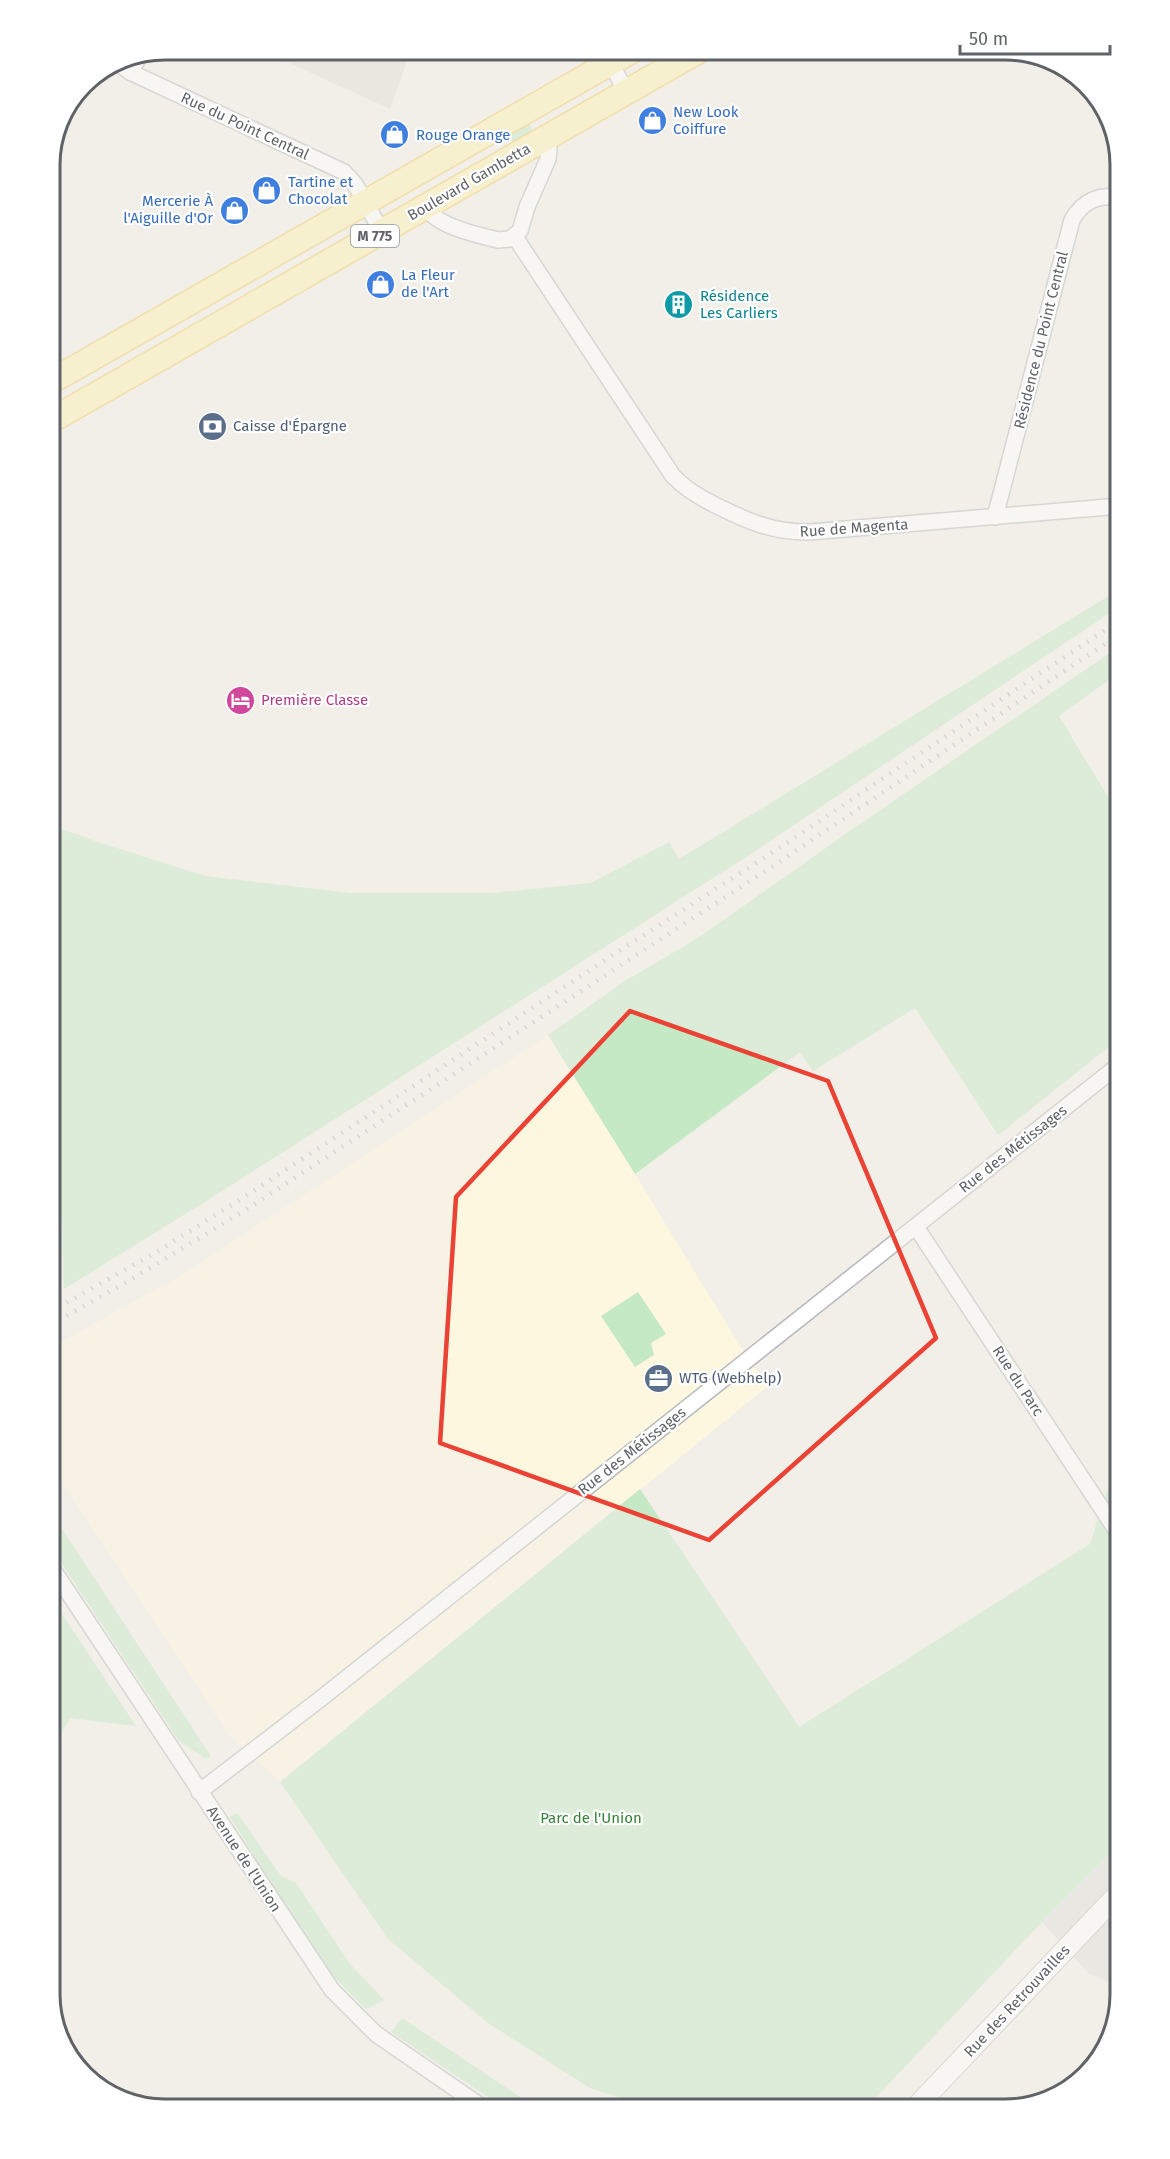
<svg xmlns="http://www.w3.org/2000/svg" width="1170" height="2159" font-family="'Fira Sans',sans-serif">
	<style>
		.commercial { fill: #fef7e0 }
		.industrial { fill: #e0deda }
		.education { fill: #e1ded6 }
		.green { fill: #c5e8c5 }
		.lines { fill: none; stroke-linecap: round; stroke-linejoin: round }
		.minor-casing { stroke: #b5b8bc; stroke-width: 18 }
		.tertiary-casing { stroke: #b5b8bc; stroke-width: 22 }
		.primary-casing { stroke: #f2c960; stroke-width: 27 }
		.minor { stroke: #fff; stroke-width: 15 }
		.tertiary { stroke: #fff; stroke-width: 20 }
		.primary { stroke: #fff2af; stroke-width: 24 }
		.rail { stroke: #b6b7b8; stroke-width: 4.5; stroke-dasharray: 1.5 8; stroke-linecap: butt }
		.marked { fill: none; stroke: #ea4335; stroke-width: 4.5; stroke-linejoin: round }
		.labels { text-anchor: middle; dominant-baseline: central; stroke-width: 4.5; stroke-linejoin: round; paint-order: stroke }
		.shield { fill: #fff; stroke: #8f9295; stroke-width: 1.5 }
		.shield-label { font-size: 14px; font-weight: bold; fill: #5f6368 }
		.shop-label { font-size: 15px; fill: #366cbe; stroke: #fff; text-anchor: start }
		.street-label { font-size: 15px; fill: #5f6368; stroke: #fff }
		.culture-label { font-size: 15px; fill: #0d838f; stroke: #fff; text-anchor: start }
		.service-label { font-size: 15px; fill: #4e5e75; stroke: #fff; text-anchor: start }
		.hotel-label { font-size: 15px; fill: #b23c85; stroke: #fff; text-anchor: start }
		.park-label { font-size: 15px; fill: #348238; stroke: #fff }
		.rim { fill: none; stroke: #5f6368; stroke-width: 3 }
	</style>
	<rect width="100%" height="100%" fill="#f1efe8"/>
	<!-- commercial -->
	<path class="commercial" d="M 548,1035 L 586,1094 L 748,1359 L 768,1386 L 280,1782 L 228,1734 L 50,1463 L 50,1348 L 180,1276 Z"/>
	<!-- industrial -->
	<path class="industrial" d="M 1120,1843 L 1120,1986 L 1089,1974 L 1042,1922 Z"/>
	<!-- education -->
	<path class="education" d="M 261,50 L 411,50 L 390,109 Z"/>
	<!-- green -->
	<g class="green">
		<path d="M 527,120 L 535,135 L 515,145 L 508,137 L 507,131 Z"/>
		<path d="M 1120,589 L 1120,606 L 743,859 L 211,1198 L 64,1289 L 62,1222 L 50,1228 L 50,961 L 56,957 L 50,952 L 50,825 L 101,843 L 205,876 L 350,893 L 493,893 L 591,883 L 669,842 L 679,859 Z"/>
		<path d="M 1120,646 L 1120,672 L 1059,716 L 1120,817 L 1120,1038 L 998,1135 L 915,1008 L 813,1071 L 800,1052 L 635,1174 L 548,1035 L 625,981 L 698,938 L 857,826 Z"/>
		<path d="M 638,1292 L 666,1334 L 651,1343 L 654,1355 L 635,1367 L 601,1316 Z"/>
		<path d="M 1112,1475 L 1120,1478 L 1120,1843 L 1042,1922 L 865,2109 L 656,2109 L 590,2088 L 488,2023 L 388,1939 L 280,1782 L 640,1489 L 799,1727 L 1090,1544 Z"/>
		<path d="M 50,1511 L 211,1756 L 206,1759 L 179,1741 L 50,1546 Z"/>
		<path d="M 50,1596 L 136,1726 L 70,1718 L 50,1752 Z"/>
		<path d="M 237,1813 L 281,1876 L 296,1883 L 350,1964 L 384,2000 L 366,2009 L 334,1977 L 303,1934 L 230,1817 Z"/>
		<path d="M 402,2018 L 520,2097 L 547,2109 L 506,2109 L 391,2032 Z"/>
		<path d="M 58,2037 L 121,2097 L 101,2090 Z"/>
	</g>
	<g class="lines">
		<defs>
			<g id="minor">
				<path d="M 604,50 L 626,92"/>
				<path d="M 116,62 L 130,72 L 344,172 L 355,184 L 382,232"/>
				<path d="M 130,72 L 141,54"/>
				<path d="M 426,207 C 436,226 477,235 498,240 L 510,239 L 520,231 L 527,207 L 548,159 L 549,149 L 546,138"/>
				<path d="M 515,237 L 673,476 C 685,489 699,497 715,505 C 747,521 774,533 810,532 L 1120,506"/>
				<path d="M 995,517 L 1072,220 C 1083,200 1099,195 1120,197"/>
				<path d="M 916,1227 L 1120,1536"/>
				<path d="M 50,1565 L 332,1990 L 376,2034 L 485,2109"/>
				<path d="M 199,1792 L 319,1700 L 1120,1064"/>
			</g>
			<path id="tertiary" d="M 914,2109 L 1120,1892"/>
			<g id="primary">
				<path d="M 50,382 L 633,50"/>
				<path d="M 50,421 L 700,50"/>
			</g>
		</defs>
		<!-- minor casing -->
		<use href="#minor" class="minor-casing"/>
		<!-- tertiary casing -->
		<use href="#tertiary" class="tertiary-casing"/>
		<!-- primary casing -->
		<use href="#primary" class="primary-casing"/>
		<!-- minor -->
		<use href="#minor" class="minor"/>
		<!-- tertiary -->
		<use href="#tertiary" class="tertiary"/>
		<!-- primary -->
		<use href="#primary" class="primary"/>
		<!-- rail -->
		<g class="rail">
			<path d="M 50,1312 L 158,1251 L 238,1201 L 619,951 L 767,856 L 1120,620"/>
			<path d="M 50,1325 L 125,1283 L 244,1211 L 776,864 L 1120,634"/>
		</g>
	</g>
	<!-- marked area -->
	<path d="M0 0H1170V2159H0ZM 630,1011 L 828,1081 L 936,1338 L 709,1540 L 440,1443 L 456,1197 Z" fill="#f1efe8" fill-opacity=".55" fill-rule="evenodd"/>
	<path class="marked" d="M 630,1011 L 828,1081 L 936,1338 L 709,1540 L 440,1443 L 456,1197 Z"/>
	<!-- icons -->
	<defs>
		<symbol id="shop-disc" viewBox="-11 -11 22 22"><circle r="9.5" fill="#3f7fe0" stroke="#fff"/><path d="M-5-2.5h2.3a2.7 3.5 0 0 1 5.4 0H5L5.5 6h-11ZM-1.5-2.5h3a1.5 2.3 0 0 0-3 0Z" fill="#fff"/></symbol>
		<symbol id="building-disc" viewBox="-11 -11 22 22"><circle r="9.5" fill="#0f9aa8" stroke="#fff"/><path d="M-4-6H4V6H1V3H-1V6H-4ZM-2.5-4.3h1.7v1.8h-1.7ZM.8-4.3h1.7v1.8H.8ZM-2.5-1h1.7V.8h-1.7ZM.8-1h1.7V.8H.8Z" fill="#fff"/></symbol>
		<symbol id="bank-disc" viewBox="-11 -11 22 22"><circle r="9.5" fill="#5c6f8a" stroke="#fff"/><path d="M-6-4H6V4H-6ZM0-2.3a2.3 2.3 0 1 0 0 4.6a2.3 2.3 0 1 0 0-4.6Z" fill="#fff"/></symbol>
		<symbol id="hotel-disc" viewBox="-11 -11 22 22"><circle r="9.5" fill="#d1479c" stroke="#fff"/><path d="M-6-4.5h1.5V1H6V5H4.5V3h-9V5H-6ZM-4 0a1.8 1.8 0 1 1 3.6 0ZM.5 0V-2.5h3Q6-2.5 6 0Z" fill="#fff"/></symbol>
		<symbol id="office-disc" viewBox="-11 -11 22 22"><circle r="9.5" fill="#5c6f8a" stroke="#fff"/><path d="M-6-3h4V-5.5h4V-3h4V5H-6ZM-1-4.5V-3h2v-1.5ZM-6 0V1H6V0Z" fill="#fff"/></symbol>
	</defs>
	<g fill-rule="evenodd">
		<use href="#shop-disc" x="636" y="104" width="33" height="33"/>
		<use href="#shop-disc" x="378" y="118" width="33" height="33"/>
		<use href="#shop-disc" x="250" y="174" width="33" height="33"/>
		<use href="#shop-disc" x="218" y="194" width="33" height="33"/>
		<use href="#shop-disc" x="364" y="268" width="33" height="33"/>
		<use href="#building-disc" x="662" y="288" width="33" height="33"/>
		<use href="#bank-disc" x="196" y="410" width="33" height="33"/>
		<use href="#hotel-disc" x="224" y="684" width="33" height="33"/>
		<use href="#office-disc" x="642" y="1362" width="33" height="33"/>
	</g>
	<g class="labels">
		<!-- shield labels -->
		<rect class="shield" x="351" y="225" width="48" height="22" rx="4.5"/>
		<g class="shield-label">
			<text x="375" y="236">M 775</text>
		</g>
		<!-- shop labels -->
		<g class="shop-label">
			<text x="673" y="112">New Look<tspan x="673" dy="17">Coiffure</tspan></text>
			<text x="416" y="135">Rouge Orange</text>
			<text x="288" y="182">Tartine et<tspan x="288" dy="17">Chocolat</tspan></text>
			<text x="213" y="201" text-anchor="end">Mercerie À<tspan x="213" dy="17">l'Aiguille d'Or</tspan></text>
			<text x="401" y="275">La Fleur<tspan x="401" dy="17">de l'Art</tspan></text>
		</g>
		<!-- street labels -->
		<g class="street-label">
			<text transform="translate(245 126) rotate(25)">Rue du Point Central</text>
			<text transform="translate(469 182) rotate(-30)">Boulevard Gambetta</text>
			<text transform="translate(1041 340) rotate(-76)">Résidence du Point Central</text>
			<text transform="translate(854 528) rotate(-4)">Rue de Magenta</text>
			<text transform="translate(1013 1149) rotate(-38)">Rue des Métissages</text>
			<text transform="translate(1018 1381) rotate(57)">Rue du Parc</text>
			<text transform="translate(632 1451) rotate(-38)">Rue des Métissages</text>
			<text transform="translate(244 1859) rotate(57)">Avenue de l'Union</text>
			<text transform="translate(1017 2001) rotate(-47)">Rue des Retrouvailles</text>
		</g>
		<!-- culture labels -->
		<g class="culture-label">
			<text x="700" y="296">Résidence<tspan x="700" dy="17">Les Carliers</tspan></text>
		</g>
		<!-- service labels -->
		<g class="service-label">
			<text x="233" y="426">Caisse d'Épargne</text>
			<text x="679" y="1378">WTG (Webhelp)</text>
		</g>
		<!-- hotel labels -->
		<g class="hotel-label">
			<text x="261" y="700">Première Classe</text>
		</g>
		<!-- park labels -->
		<g class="park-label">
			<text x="591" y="1818">Parc de l'Union</text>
		</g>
	</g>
	<!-- crop -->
	<path d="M0 0H1170V2159H0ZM165 60H1005A105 105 0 0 1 1110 165V1994A105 105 0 0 1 1005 2099H165A105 105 0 0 1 60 1994V165A105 105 0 0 1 165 60Z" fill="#fff" fill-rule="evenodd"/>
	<path class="rim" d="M165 60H1005A105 105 0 0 1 1110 165V1994A105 105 0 0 1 1005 2099H165A105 105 0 0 1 60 1994V165A105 105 0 0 1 165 60Z"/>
	<!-- scale -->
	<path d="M960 45v9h150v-9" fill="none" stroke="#5f6368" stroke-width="3"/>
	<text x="969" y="45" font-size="18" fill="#5f6368" stroke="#ffffff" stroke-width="4.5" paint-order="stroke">50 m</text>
</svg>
